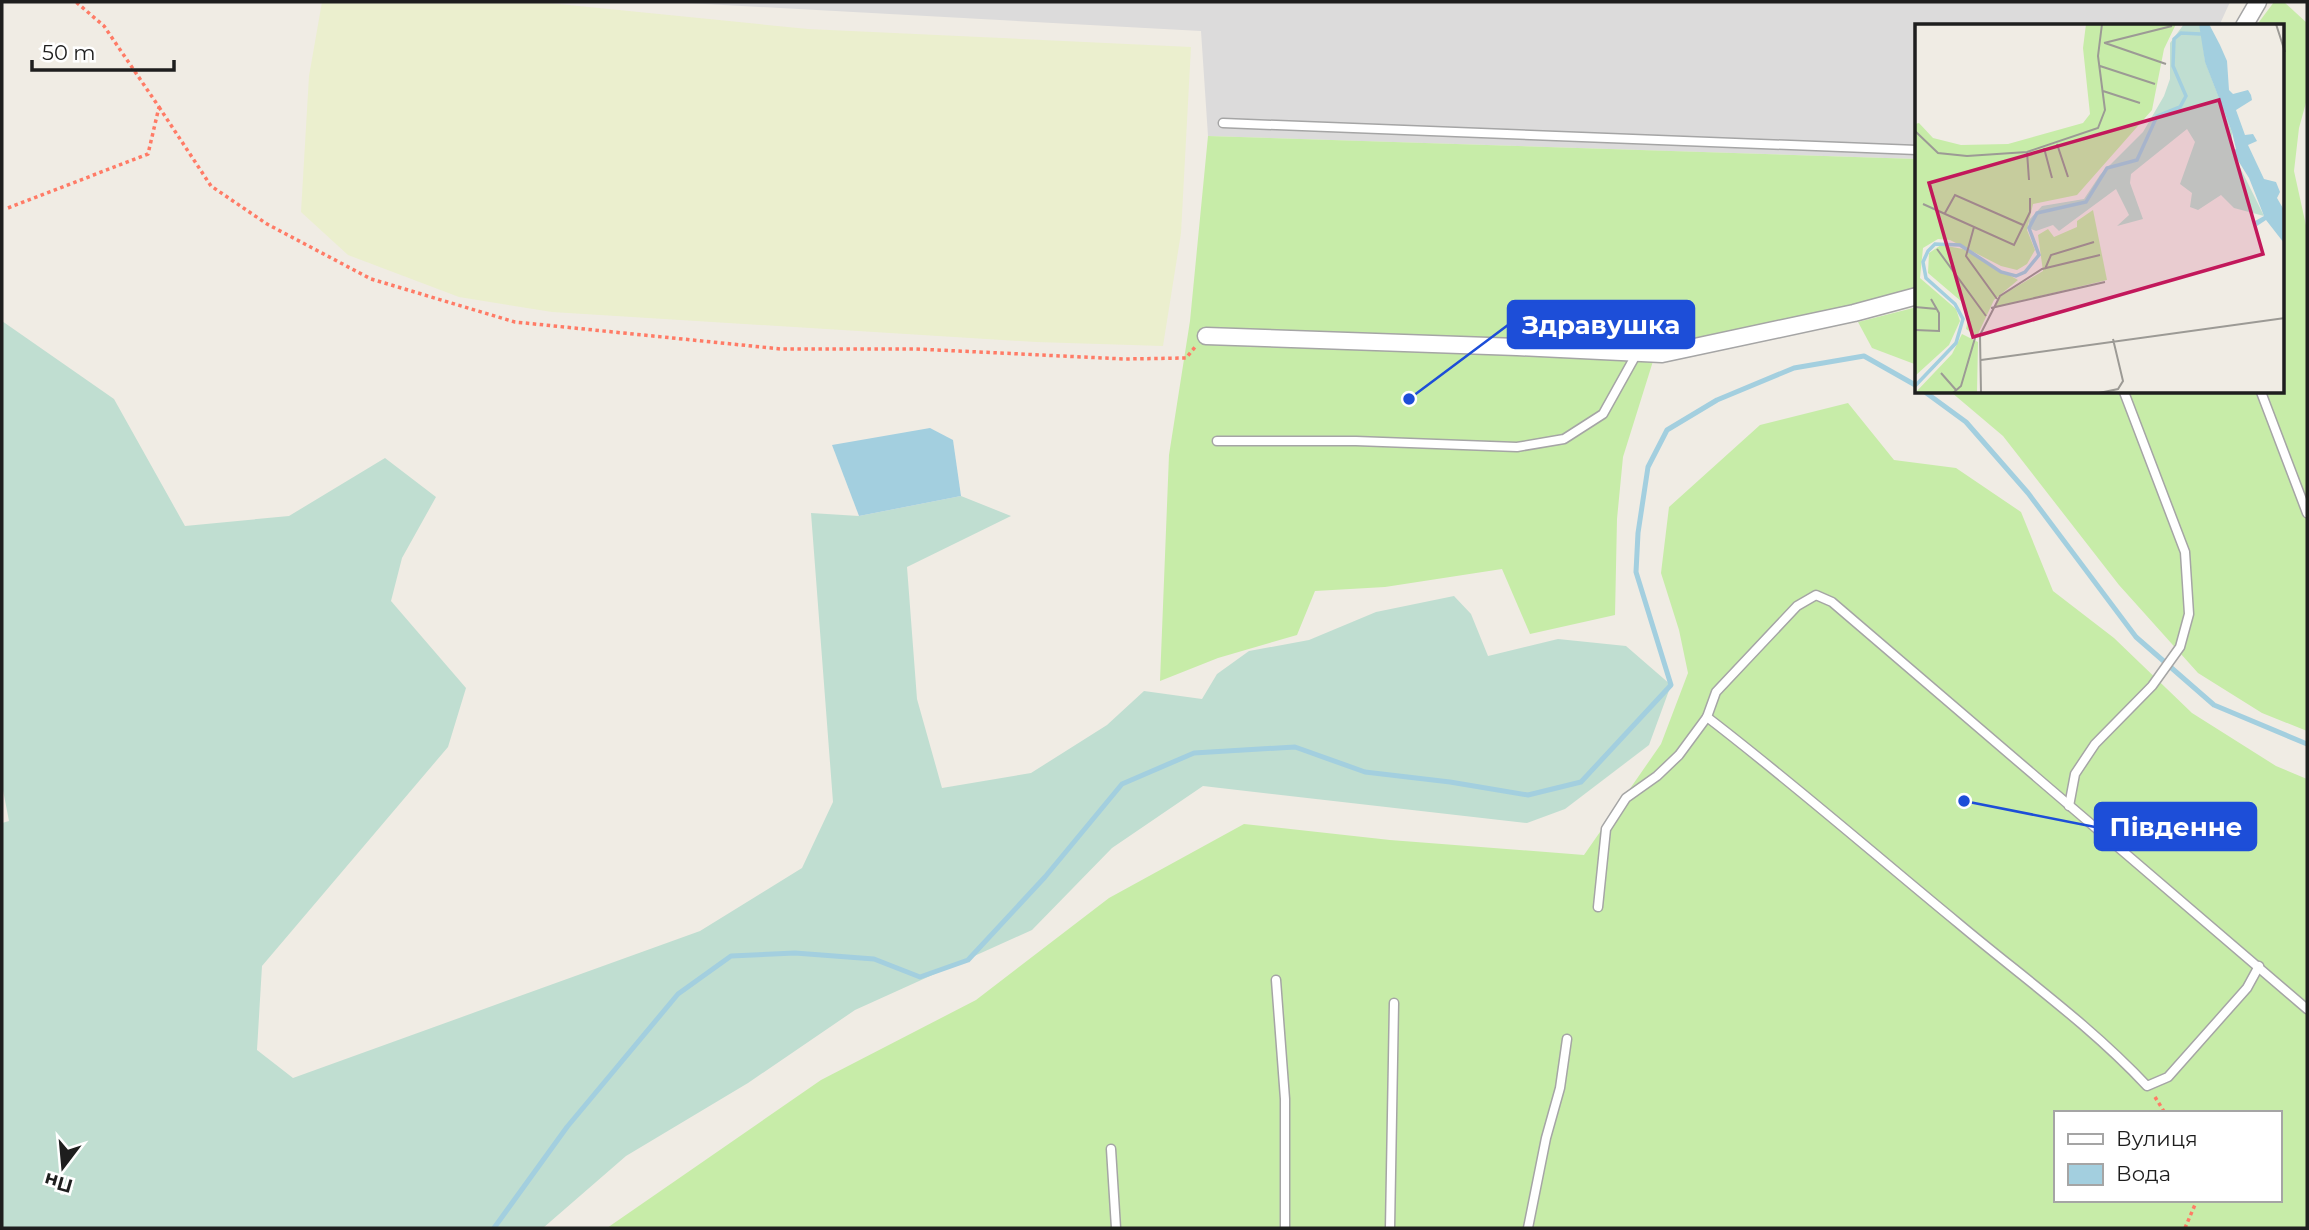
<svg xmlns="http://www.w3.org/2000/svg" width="2309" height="1230" font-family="Montserrat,sans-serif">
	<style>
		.residential { fill: #dcdbdb }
		.farmland { fill: #ebefce }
		.grass { fill: #c7eca8; fill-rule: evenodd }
		.wetland { fill: #c0ded1 }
		.water { fill: #a3cfdf }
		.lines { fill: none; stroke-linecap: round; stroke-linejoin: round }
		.stream { stroke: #a3cfdf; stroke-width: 5 }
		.service-casing { stroke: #a5a5a5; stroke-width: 11 }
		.minor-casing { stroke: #a5a5a5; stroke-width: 19 }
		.path { stroke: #ff7b66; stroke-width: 3.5; stroke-dasharray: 3.5 3.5; stroke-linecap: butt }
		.service { stroke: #fff; stroke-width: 8 }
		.minor { stroke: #fff; stroke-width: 16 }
		.inset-river { fill: none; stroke: #a3cfdf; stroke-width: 3.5 }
		.inset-road { fill: none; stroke: #9c9a95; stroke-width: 2 }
		.view { fill: #c2185b; fill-opacity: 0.15; stroke: #c2185b; stroke-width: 3.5 }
		.inset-edge { fill: none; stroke: #1e1e1e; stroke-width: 3.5 }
		.leader { fill: none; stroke: #1d4ed8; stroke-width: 2.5 }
		.callout-dot { fill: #1d4ed8; stroke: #fff; stroke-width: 2.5 }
		.callout { fill: #1d4ed8; stroke: #1d4ed8; stroke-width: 2.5 }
		.callout-label { font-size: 26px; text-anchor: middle; font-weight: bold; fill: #fff }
	</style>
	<rect width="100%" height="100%" fill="#f0ece4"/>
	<!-- residential -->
	<path class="residential" d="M 670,2 L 2230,2 L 2219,26 L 1917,26 L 1917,159 L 1208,136 L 1201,31 Z"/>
	<!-- farmland -->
	<path class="farmland" d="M 322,2 L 539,2 L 808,29 L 1191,47 L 1181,233 L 1163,346 L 1036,342 L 552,312 L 459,297 L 348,255 L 301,212 L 309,76 Z"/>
	<!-- grass -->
	<g class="grass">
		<path d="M 2274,2 L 2284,2 L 2307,23 L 2307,99 L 2299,128 L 2294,171 L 2307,230 L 2307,731 L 2262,713 L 2198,673 L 2119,585 L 2003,436 L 1951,392 L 2283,392 L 2283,26 L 2256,26 Z"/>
		<path d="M 1208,136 L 1917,159 L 1917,289 L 1732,333 L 1659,342 L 1623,457 L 1617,519 L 1615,615 L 1530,634 L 1502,569 L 1385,587 L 1315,591 L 1297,635 L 1218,658 L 1160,681 L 1169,455 L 1190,321 Z"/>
		<path d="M 1917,307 L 1917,365 L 1872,348 L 1858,322 Z"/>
		<path d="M 1848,403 L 1894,460 L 1956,468 L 2021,512 L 2053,591 L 2114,638 L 2192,713 L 2276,766 L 2307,779 L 2307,1228 L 607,1228 L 821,1080 L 976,1000 L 1109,898 L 1244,824 L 1390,840 L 1584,855 L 1661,744 L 1688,673 L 1679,630 L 1661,573 L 1669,507 L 1760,425 ZM 2055,1113 L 2279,1113 L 2279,1200 L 2055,1200 Z"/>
	</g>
	<!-- wetland -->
	<path class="wetland" d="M 2,321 L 114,399 L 185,526 L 289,516 L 385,458 L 436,497 L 402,558 L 391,601 L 466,688 L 448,747 L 262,966 L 257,1050 L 293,1078 L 700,931 L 802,868 L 833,802 L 811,513 L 859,516 L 961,496 L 1011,516 L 907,567 L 917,699 L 942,788 L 1031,773 L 1107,725 L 1144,691 L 1202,699 L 1217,674 L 1249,651 L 1309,640 L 1376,612 L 1454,596 L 1471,614 L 1488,656 L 1558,639 L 1626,646 L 1671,685 L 1649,745 L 1565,809 L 1527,823 L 1203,786 L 1112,848 L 1032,930 L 855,1010 L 748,1083 L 626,1156 L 543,1228 L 2,1228 L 2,823 L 9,821 L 2,785 Z"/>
	<!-- water -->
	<path class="water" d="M 930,428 L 953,440 L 961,496 L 859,516 L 832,445 Z"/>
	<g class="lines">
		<!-- stream -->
		<g class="stream">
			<path d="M 1925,392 L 1966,422 L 2028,493 L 2136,637 L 2214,705 L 2307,744"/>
			<path d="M 494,1228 L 567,1127 L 678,994 L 731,956 L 795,953 L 874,959 L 920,977 L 968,960 L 1045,877 L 1122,784 L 1194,753 L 1295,747 L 1365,772 L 1450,782 L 1528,795 L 1581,782 L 1671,685 L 1636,572 L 1638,533 L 1648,467 L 1667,430 L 1717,400 L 1794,368 L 1864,356 L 1917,386"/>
		</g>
		<defs>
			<g id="service">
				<path d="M 1223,123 L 1917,150"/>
				<path d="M 2261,392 L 2307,513"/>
				<path d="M 1217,441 L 1356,441 L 1517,447 L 1564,439 L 1603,414 L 1637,353"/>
				<path d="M 1707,717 C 1793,783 1874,854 1958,923 C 2021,976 2090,1025 2147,1086 L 2168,1077 L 2247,988 L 2259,966"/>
				<path d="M 2069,806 L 2075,774 L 2095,744 L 2152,686 L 2180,647 L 2189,614 L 2185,552 L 2124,392"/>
				<path d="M 1598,907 L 1606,829 L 1626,798 L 1657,776 L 1679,755 L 1707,717 L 1716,692 L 1797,606 L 1816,595 L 1832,602 L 2307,1009"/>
				<path d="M 1276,980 L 1285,1099 L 1285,1228"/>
				<path d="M 1111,1149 L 1116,1228"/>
				<path d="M 1390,1228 L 1394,1003"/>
				<path d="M 1528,1228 L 1546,1138 L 1560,1088 L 1567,1039"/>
			</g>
			<g id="minor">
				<path d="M 2244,26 L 2258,2"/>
				<path d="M 1206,336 L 1517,347 L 1662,354 L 1854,313 L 1917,296"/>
			</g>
		</defs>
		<!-- service casing -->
		<use href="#service" class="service-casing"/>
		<!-- minor casing -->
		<use href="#minor" class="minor-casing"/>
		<!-- path -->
		<g class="path">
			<path d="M 159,107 L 211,186 L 267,224 L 371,279 L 515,322 L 781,349 L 916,349 L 1125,359 L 1186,358 L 1196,346"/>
			<path d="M 8,208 L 148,154 L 159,107 L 104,26 L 76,2"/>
			<path d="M 2155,1097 L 2165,1113"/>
			<path d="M 2185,1228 L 2197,1200"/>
		</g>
		<!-- service -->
		<use href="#service" class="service"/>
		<!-- minor -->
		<use href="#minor" class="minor"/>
	</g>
	<!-- overview -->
	<g transform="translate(1915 24)">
		<rect width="369" height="369" fill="#f0ece4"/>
		<path d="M 171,0 L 261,0 L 249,25 L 237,86 L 162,171 L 118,180 L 112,206 L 120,226 L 112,240 L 102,246 L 86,242 L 35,216 L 23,215 L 8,224 L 5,254 L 41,285 L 45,297 L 34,321 L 0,352 L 0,100 L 4,99 L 18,114 L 46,121 L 93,120 L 168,99 L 175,90 L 168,24 ZM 178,186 L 192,256 L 80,283 L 86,272 L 128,247 L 123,211 L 133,205 L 139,213 L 162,203 L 162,197 ZM 26,221 L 48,225 L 103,256 L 79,276 L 62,312 L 51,305 L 54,291 L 47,278 L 13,249 L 14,229 ZM 47,310 L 63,318 L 62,369 L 0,369 L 37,330 Z" fill="#c7eca8"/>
		<path d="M 269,0 L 284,0 L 286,5 L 290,37 L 317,108 L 317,127 L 349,192 L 319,184 L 306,171 L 283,186 L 275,183 L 277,169 L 265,160 L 280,118 L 272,105 L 216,150 L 215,159 L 228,195 L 202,202 L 214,191 L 201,165 L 144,207 L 138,201 L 121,207 L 114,204 L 114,196 L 127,182 L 169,175 L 185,151 L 228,108 L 249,72 L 255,55 L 255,19 Z" fill="#c0ded1"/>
		<path d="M 284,0 L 294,0 L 305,21 L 312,37 L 314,66 L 318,70 L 333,66 L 336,71 L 337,76 L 321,86 L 330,111 L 338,110 L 342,117 L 333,121 L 349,155 L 361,158 L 365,168 L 362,174 L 369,186 L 369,219 L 351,196 L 342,202 L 340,197 L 349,192 L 334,154 L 317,127 L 321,125 L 317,108 L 290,38 Z" fill="#a3cfdf"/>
		<path class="inset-river" d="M 0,362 L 41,319 L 48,295 L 40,280 L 11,254 L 8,238 L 13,227 L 20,220 L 45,221 L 86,248 L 101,252 L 110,248 L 124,231 L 114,204 L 122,189 L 171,178 L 192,144 L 222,136 L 242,92 L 265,83 L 271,72 L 258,42 L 259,15 L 266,9 L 286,10"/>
		<path class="inset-road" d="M 361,0 L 370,28M 189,19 L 257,2M 190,19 L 251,40M 185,42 L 240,60M 188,67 L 225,79M 0,107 L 23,129 L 52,132 L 112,128 L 183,104 L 190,86 L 183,32 L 187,0M 142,120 L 153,153M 129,124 L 137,154M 112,128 L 114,156M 8,180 L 99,221 L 115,188 L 115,174M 30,189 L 40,171 L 108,201M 59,203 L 51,232 L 82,275M 22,225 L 71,292M 130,245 L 136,231 L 179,218M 0,283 L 22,285M 76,284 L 190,258M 0,306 L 24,307 L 24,289 L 16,275M 66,336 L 370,294M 26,349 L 41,366M 38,369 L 46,362 L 60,314M 66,369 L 65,311 L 85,272 L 127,245 L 185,231M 184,369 L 203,365 L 208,357 L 198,315"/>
		<path class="view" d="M 304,76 L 348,230 L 58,313 L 14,159 Z"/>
		<rect width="369" height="369" class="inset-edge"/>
	</g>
	<!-- callouts -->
	<path class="leader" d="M1409 399L1508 325M1964 801L2095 827"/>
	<g class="callout-dot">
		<circle cx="1409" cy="399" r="7"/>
		<circle cx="1964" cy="801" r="7"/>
	</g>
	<g class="callout">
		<rect x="1508" y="301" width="186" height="47" rx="7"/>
		<rect x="2095" y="803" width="161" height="47" rx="7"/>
	</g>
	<g class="callout-label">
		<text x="1601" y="334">Здравушка</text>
		<text x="2176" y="836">Південне</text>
	</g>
	<!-- border -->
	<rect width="2309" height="1230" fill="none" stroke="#1e1e1e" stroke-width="7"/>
	<!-- legend -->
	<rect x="2054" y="1111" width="228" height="91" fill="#ffffff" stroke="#a5a5a5" stroke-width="2"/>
	<rect x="2068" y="1134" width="35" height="10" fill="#ffffff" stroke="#a5a5a5" stroke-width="2"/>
	<text x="2116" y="1146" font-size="21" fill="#1e1e1e">Вулиця</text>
	<rect x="2068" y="1164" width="35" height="21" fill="#a3cfdf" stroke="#a5a5a5" stroke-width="2"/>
	<text x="2116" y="1181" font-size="21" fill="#1e1e1e">Вода</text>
	<!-- north arrow -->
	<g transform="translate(63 1167) rotate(196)" stroke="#ffffff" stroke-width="5" paint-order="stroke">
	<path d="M0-5L12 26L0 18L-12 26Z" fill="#1e1e1e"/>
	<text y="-10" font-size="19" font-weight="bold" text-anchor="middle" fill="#1e1e1e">Пн</text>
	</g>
	<!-- scale -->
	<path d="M32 60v10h142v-10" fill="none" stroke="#1e1e1e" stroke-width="3.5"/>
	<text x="42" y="60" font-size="21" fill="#1e1e1e" stroke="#ffffff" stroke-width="5" paint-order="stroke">50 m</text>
</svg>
